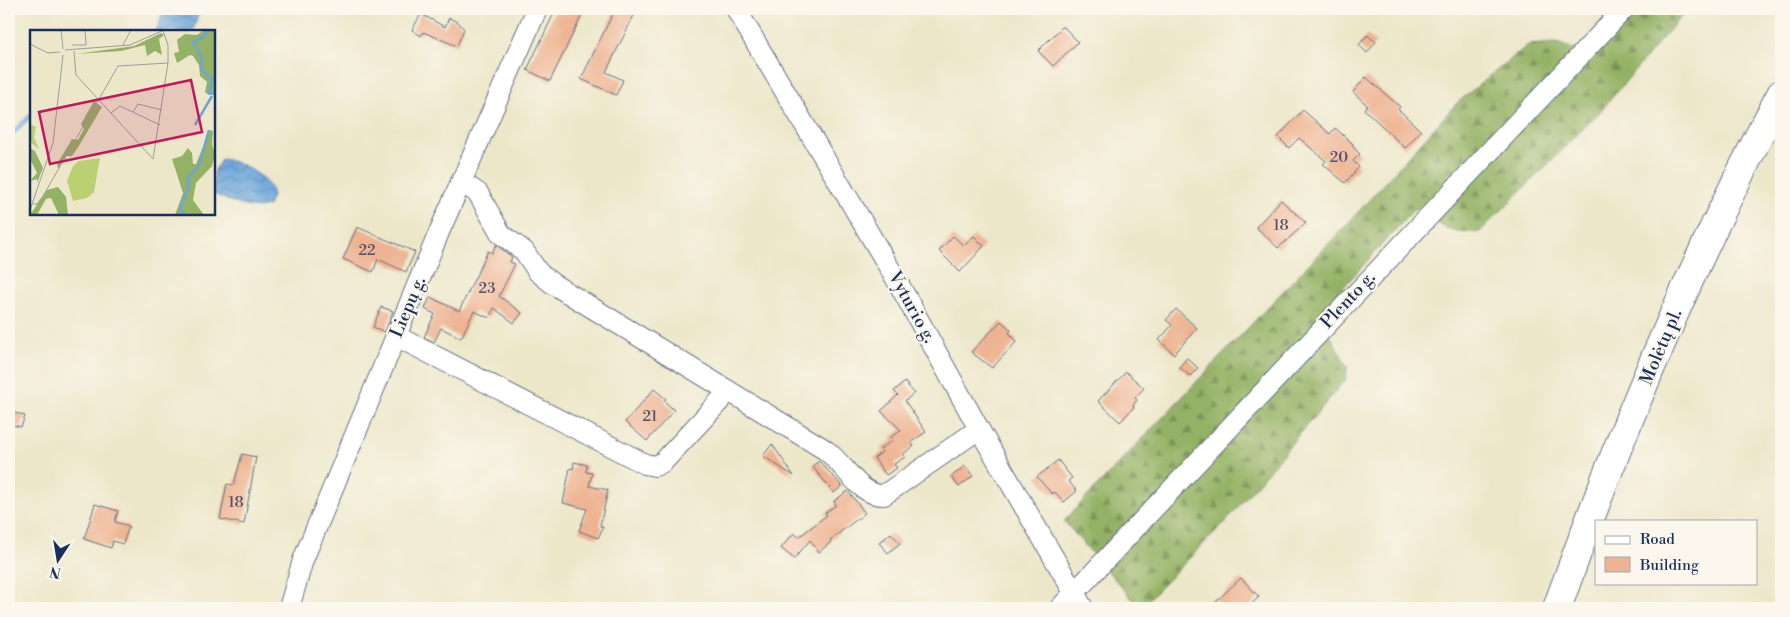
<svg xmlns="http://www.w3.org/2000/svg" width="1790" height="617" font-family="'Libre Bodoni',serif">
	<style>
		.forest { fill: url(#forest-firs); stroke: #587062 }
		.water { fill: url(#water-waves); stroke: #446a9c }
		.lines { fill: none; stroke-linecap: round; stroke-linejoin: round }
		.stream { stroke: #6ca5db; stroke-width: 4.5 }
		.building { fill: #eeb392 }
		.minor-casing { stroke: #646f84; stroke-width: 22 }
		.highway-casing { stroke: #646f84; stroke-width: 30 }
		.minor { stroke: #fff; stroke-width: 20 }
		.highway { stroke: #fff; stroke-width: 28 }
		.labels { text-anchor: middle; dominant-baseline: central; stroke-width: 4.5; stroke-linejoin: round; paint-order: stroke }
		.number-label { font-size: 15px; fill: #50506b }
		.street-label { font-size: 18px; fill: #1b2f5e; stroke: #fbf7ec }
		.inset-river { fill: none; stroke: #6ca5db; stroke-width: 2.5 }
		.inset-road { fill: none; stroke: #999d9f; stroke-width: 1 }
		.view { fill: #c2185b; fill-opacity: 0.15; stroke: #c2185b; stroke-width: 2.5 }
		.inset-edge { fill: none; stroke: #1b2f5e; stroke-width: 2.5 }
	</style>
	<defs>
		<pattern id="forest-firs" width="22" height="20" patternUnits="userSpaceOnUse" patternTransform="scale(1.25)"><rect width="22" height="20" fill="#94b265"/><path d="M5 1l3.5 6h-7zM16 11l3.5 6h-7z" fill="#789156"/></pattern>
		<pattern id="water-waves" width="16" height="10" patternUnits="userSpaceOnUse" patternTransform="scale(1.25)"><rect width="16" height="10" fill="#6ca5db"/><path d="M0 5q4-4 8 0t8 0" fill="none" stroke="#5887b5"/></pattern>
	</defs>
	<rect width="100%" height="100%" fill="#fbf7ec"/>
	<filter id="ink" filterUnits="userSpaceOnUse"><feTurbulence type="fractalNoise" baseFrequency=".02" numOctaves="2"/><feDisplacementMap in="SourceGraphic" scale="10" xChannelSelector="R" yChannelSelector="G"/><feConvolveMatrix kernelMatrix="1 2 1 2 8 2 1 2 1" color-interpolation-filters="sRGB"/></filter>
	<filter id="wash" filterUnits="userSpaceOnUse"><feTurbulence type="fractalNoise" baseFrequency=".0096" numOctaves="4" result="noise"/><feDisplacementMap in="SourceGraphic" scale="20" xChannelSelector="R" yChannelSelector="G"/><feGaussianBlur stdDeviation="1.12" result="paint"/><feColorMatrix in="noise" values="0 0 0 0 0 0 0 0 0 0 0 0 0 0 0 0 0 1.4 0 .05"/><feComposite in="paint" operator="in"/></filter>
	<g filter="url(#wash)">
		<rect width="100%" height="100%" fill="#ede7ca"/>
		<!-- forest -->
		<path class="forest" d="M 1635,9 L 1687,9 L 1598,114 L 1480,232 C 1445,235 1442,224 1415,208 L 1319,314 L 1347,367 L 1346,379 L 1226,521 L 1140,608 L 1064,521 L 1351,220 L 1457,103 L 1528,45 L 1557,43 L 1591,55 Z"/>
		<!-- water -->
		<g class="water">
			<path d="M 165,9 L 200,9 L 193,31 L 156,31 Z"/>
			<path d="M 221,159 C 240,161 267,175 273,194 L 268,206 C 254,212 228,201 214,194 L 214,172 Z"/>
		</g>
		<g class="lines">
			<!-- stream -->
			<path class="stream" d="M 9,137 L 31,115"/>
		</g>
		<g id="blocks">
			<!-- building -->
			<g class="building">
				<path d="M 556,9 L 585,9 L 550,81 L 527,70 Z"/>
				<path d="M 615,9 L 637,9 L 606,72 L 623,80 L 616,95 L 581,79 Z"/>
				<path d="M 421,14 L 445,27 L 449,18 L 458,22 L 464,29 L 457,46 L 423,32 L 421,36 L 412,30 Z"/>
				<path d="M 1063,26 L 1078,42 L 1053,66 L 1038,51 Z"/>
				<path d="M 1367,35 L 1376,42 L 1367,53 L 1359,45 Z"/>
				<path d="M 1366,77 L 1400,107 L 1398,109 L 1421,131 L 1405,148 L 1364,109 L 1367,105 L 1353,92 Z"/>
				<path d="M 1303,110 L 1330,134 L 1335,128 L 1353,144 L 1352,146 L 1360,154 L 1353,161 L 1359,167 L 1345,183 L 1323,164 L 1326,161 L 1299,138 L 1289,148 L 1278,137 Z"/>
				<path d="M 1281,200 L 1306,223 L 1278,248 L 1256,227 Z"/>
				<path d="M 357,227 L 415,252 L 406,272 L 378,259 L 373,272 L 343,259 Z"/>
				<path d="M 953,236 L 964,246 L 974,236 L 984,246 L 960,272 L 939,251 Z"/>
				<path d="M 496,245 L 512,257 L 510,262 L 515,264 L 499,296 L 522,313 L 514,323 L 494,308 L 489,318 L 474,311 L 461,338 L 441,328 L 434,342 L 424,337 L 435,314 L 425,309 L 430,297 L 459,311 L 488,251 L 492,253 Z"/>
				<path d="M 381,307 L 393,311 L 385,332 L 373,327 Z"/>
				<path d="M 1176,309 L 1197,328 L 1174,354 L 1159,340 L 1172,325 L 1166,320 Z"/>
				<path d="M 1001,321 L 1011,330 L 1009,333 L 1017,341 L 992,368 L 971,352 Z"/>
				<path d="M 1187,358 L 1198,368 L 1190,376 L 1179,367 Z"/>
				<path d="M 1126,372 L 1144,388 L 1135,398 L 1137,400 L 1133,405 L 1134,407 L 1120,422 L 1098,401 Z"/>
				<path d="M 905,382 L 914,393 L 905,401 L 926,432 L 911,442 L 914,446 L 903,454 L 905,457 L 894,464 L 897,468 L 886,475 L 874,458 L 882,452 L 880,449 L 893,440 L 891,437 L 901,430 L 881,411 L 898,395 L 894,391 Z"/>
				<path d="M 654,389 L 666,399 L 664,401 L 674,410 L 647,441 L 625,422 Z"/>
				<path d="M 9,411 L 25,416 L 21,427 L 9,424 Z"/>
				<path d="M 772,444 L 794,476 L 763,456 Z"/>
				<path d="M 242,454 L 256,457 L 244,524 L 220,519 L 227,484 L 234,485 Z"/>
				<path d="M 1058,460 L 1072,478 L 1068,481 L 1077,491 L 1064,502 L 1055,492 L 1052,494 L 1037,477 Z"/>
				<path d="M 819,461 L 842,486 L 834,493 L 812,466 Z"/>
				<path d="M 574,462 L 587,465 L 586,472 L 592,473 L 589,486 L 608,490 L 600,526 L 603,527 L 598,538 L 579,531 L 587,509 L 563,503 L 570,468 L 573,469 Z"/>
				<path d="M 965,466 L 973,476 L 959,487 L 951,477 Z"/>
				<path d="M 848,491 L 865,513 L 830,540 L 831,542 L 819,552 L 810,540 L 794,559 L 781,548 L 794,533 L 799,537 L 827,515 L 825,513 L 836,505 L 834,501 Z"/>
				<path d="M 95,504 L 118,511 L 115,522 L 129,526 L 123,544 L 113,541 L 111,548 L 84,539 Z"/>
				<path d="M 891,533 L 900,543 L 888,553 L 879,543 Z"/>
				<path d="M 1241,578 L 1259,597 L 1247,608 L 1209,608 Z"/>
			</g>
		</g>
	</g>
	<g filter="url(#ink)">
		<use href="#blocks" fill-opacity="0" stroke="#646f84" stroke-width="1"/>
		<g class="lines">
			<defs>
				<g id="minor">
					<path d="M 736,9 L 896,279 L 979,429 L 1083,608"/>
					<path d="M 461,182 L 478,193 L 501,234 L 524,251 L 538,272 L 553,284 L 824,449 C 846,464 858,496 884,495 L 979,429"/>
					<path d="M 396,336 L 645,464 L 655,466 L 663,462 L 729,391"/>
					<path d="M 289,608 L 303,560 L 440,230 L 537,9"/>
					<path d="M 1060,608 L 1624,9"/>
				</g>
				<path id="highway" d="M 1557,608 C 1620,432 1693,259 1781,94"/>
			</defs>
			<!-- minor casing -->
			<use href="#minor" class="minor-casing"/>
			<!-- highway casing -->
			<use href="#highway" class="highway-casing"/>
			<!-- minor -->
			<use href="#minor" class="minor"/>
			<!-- highway -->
			<use href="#highway" class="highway"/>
		</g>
	</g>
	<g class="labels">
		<!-- number labels -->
		<g class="number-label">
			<text x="1339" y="157">20</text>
			<text x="1281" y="225">18</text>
			<text x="367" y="250">22</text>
			<text x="487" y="288">23</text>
			<text x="650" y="416">21</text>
			<text x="236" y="502">18</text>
		</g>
		<!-- street labels -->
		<g class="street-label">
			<text transform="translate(1348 300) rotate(-47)">Plento g.</text>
			<text transform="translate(408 307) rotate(-67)">Liepų g.</text>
			<text transform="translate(912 307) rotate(61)">Vyturio g.</text>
			<text transform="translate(1661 347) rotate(-67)">Molėtų pl.</text>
		</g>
	</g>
	<!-- overview -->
	<g transform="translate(30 30)">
		<rect width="185" height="185" fill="#ede7ca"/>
		<path d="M 174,0 L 185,0 L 185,63 L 179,65 L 175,62 L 177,52 L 170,46 L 169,35 L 163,26 L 160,25 L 147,33 L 144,23 L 149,22 L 147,10 L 155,4 L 167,5 ZM 131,3 L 134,5 L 129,9 L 132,25 L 125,21 L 117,26 L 115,15 L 91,21 L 46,24 L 104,16 ZM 64,71 L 72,77 L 47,119 L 42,126 L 36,126 L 28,139 L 27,134 L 42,109 L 48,110 L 54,99 L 51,94 ZM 180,100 L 183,101 L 182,114 L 185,125 L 182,136 L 166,153 L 163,170 L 174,185 L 145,185 L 153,163 L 142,129 L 152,126 L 158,118 L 162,123 L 163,134 L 166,134 ZM 0,118 L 5,121 L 13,138 L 7,153 L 7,149 L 0,151 L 7,143 L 0,129 ZM 28,157 L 36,167 L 38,185 L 29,185 L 21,168 L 16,169 L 7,185 L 0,185 L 17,160 Z" fill="#94b265"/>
		<path d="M 0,94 L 6,97 L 4,107 L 9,119 L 0,112 ZM 70,128 L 64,162 L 57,168 L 43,171 L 37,151 L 43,136 L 49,131 Z" fill="#bbcf73"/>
		<path class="inset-river" d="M 179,0 L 172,8 L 163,12 L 171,26 L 172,40 L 182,49 L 179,63 L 185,64M 165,95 L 182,66M 156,185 L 150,179 L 159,155 L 158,148 L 169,135 L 179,100"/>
		<path class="inset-road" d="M 31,0 L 33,19M 0,14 L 18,23 L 30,22M 42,15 L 56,15 L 55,0M 93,15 L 101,0M 35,20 L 100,15 L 134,0M 44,21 L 46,45 L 123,129M 103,82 L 108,74 L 132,80M 81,83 L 90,76 L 130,95M 123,129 L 138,33 L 138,15 L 133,1M 3,174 L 7,174 L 13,166 L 88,36 L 138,33M 0,180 L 23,113 L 33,25"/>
		<path class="view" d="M 161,50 L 172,102 L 20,134 L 9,82 Z"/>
		<rect width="185" height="185" class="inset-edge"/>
	</g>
	<!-- margin -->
	<rect width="1790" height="617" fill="none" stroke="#fbf7ec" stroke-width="30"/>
	<!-- legend -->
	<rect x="1595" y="520" width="162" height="65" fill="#fbf7ec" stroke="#a1a7b3"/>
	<rect x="1605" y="536" width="25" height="8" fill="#ffffff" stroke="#a1a7b3"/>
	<text x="1640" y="544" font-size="15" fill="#1b2f5e">Road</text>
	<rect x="1605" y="557" width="25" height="15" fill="#eeb392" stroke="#a1a7b3"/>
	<text x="1640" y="570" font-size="15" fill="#1b2f5e">Building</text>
	<!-- north arrow -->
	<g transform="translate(58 560) rotate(192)" stroke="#fbf7ec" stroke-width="4" paint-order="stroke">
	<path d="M0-4L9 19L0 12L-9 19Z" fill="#1b2f5e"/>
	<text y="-8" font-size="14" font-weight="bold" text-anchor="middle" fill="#1b2f5e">N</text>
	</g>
</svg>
